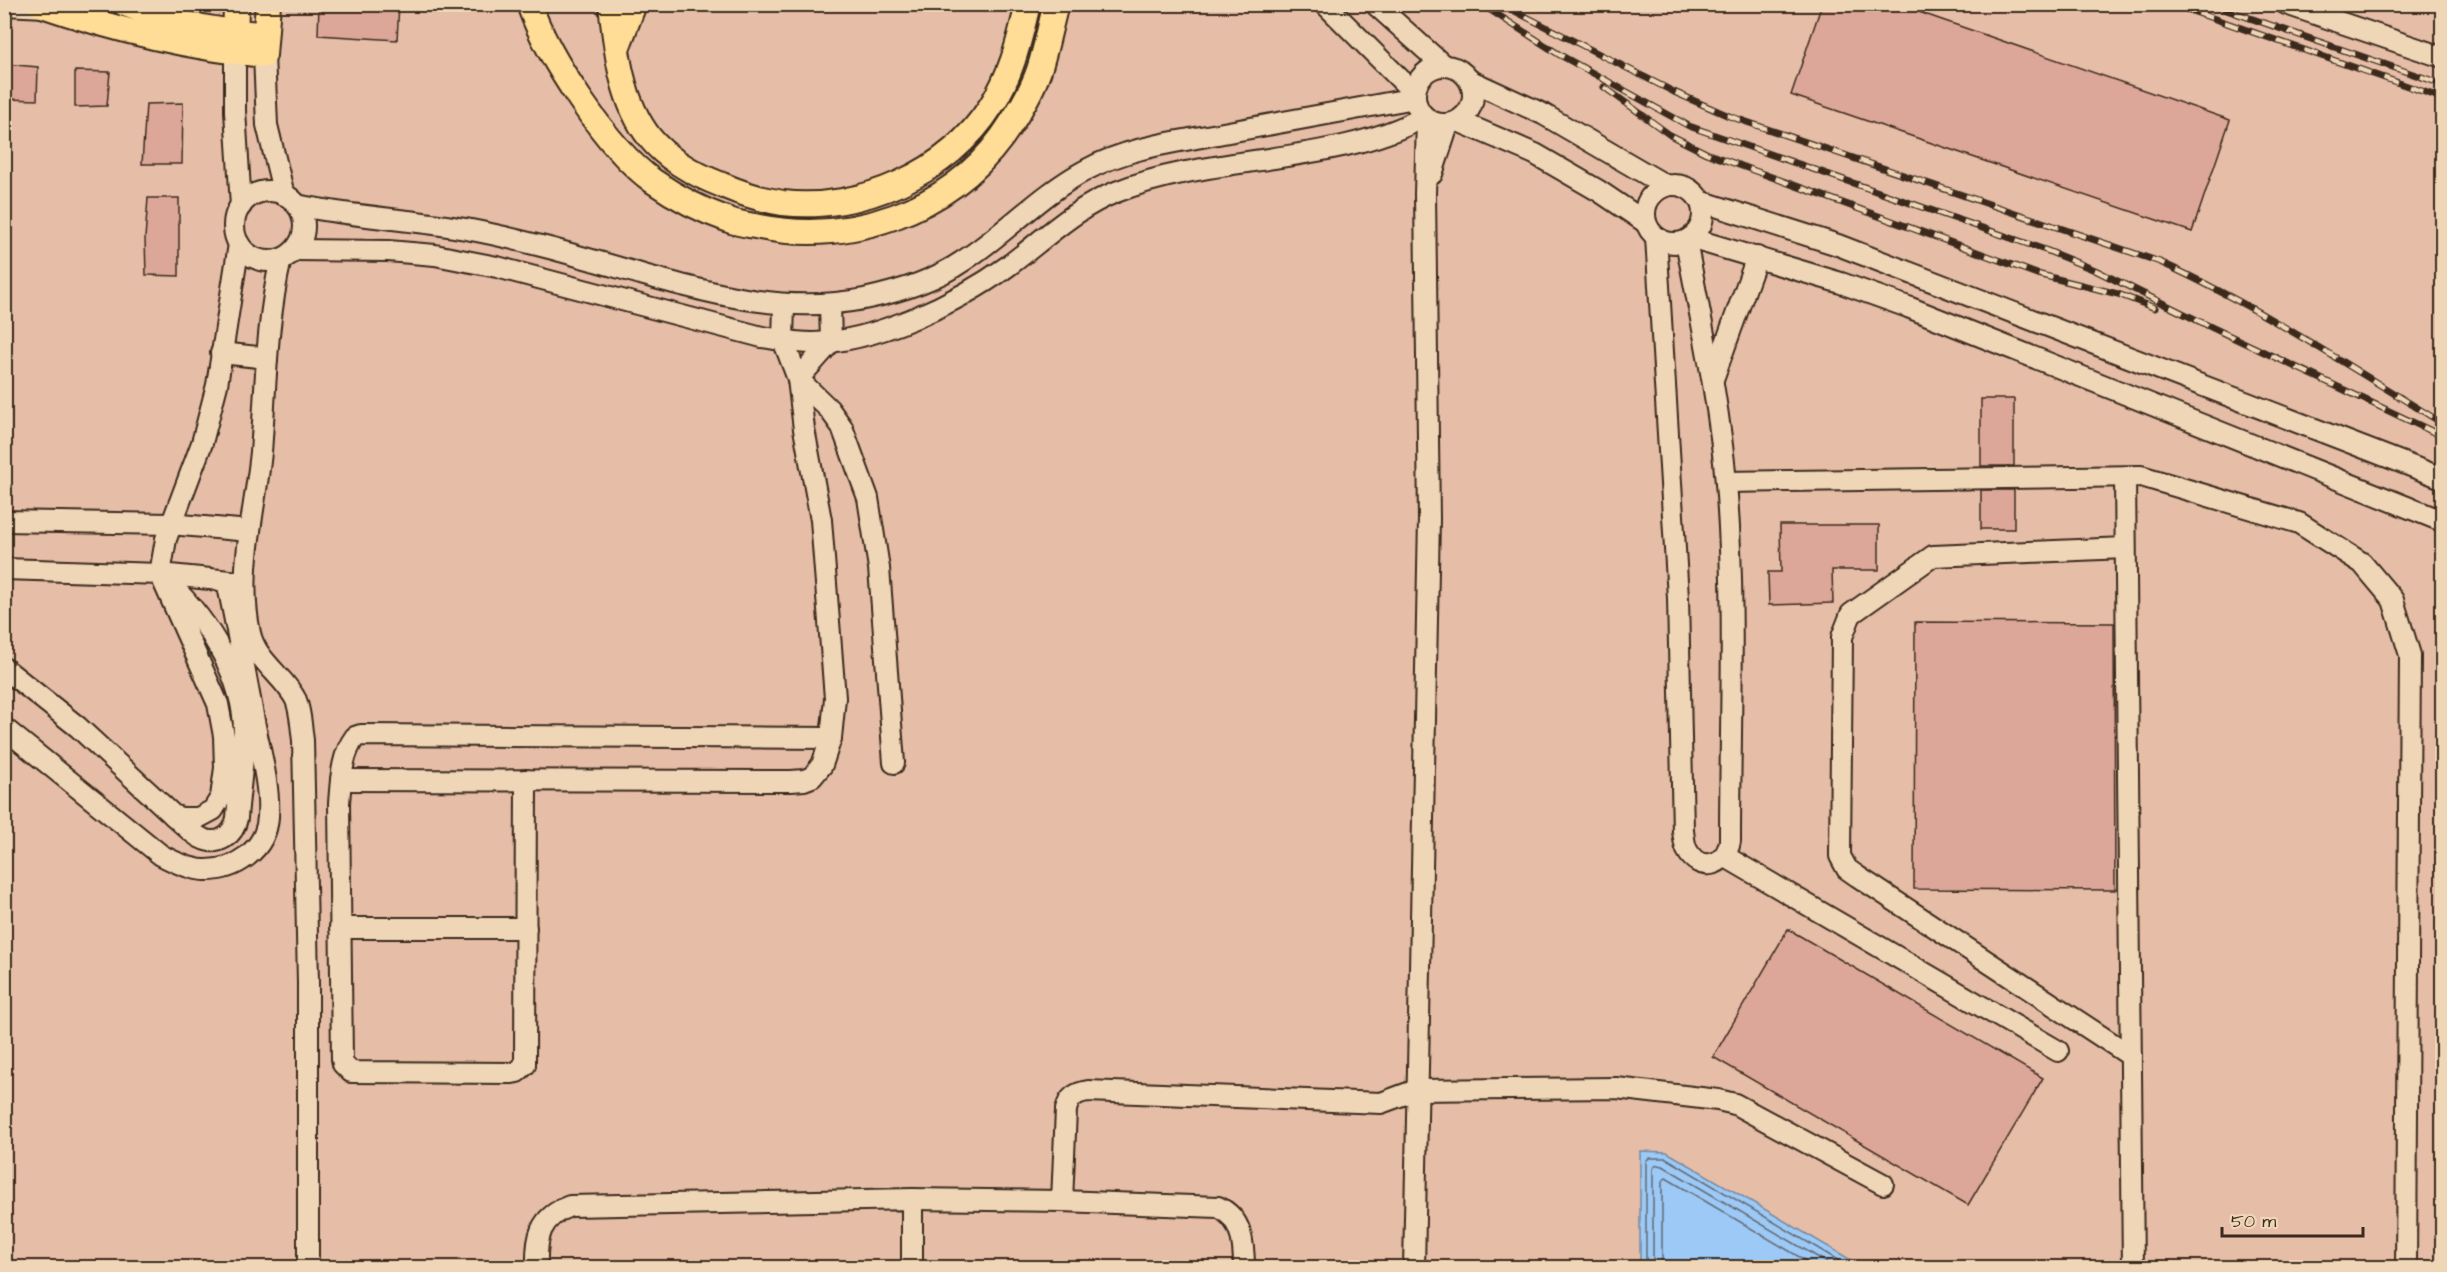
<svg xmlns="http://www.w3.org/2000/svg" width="2447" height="1272" font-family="'Architects Daughter',sans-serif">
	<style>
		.built { fill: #e6bda7 }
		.water { fill: #9cc9f6; stroke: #7589a0; stroke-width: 1.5 }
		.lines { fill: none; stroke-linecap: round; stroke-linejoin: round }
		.shore { stroke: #626a74; stroke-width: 1.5 }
		.building { fill: #dca798; stroke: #3b2a1e; stroke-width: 1.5 }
		.minor-casing { stroke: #3b2a1e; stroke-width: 24 }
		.major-casing { stroke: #3b2a1e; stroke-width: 28 }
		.minor { stroke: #efd6b7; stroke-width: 20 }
		.major { stroke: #ffdd96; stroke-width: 24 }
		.rail-casing { stroke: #3b2a1e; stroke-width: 7 }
		.rail { stroke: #efd6b7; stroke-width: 4.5; stroke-dasharray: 14; stroke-linecap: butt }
	</style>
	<rect width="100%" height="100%" fill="#eecbb1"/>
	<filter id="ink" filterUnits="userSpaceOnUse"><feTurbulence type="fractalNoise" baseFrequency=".0167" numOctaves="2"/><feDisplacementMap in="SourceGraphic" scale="12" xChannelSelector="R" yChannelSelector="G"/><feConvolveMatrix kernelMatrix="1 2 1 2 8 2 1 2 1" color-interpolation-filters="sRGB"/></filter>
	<g filter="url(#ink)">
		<!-- built -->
		<path class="built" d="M 5,5 L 2442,5 L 2442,1267 L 1863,1267 L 1667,1152 L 1641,1151 L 1640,1267 L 5,1268 Z"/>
		<!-- water -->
		<path class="water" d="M 1640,1151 L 1667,1152 L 1863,1267 L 1640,1267 Z"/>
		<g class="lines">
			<!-- shore -->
			<g class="shore">
				<path d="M 1646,1268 L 1646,1161 L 1649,1158 L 1666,1158 L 1851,1268"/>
				<path d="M 1653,1268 L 1653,1168 L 1657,1165 L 1663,1166 L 1836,1268"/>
				<path d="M 1662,1268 L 1662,1181 L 1666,1178 L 1818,1268"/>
			</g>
		</g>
		<!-- building -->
		<g class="building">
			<path d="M 319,4 L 399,4 L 397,40 L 318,35 Z"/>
			<path d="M 1822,4 L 1896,4 L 2230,120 L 2192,232 L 1791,95 Z"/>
			<path d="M 4,64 L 38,67 L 37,100 L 6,99 Z"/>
			<path d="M 75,71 L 110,72 L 107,106 L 75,107 Z"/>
			<path d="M 183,103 L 182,164 L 142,164 L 146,104 Z"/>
			<path d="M 148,198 L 179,198 L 179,276 L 146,275 L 145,238 Z"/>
			<rect x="1981" y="399" width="33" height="67"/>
			<rect x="1981" y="490" width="33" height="39"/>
			<path d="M 1780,525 L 1879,525 L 1879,570 L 1832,570 L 1833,603 L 1769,605 L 1768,572 L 1781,572 Z"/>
			<path d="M 1915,622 L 2114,623 L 2115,890 L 1914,889 Z"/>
			<path d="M 1788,929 L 2043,1078 L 1968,1205 L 1713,1057 Z"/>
		</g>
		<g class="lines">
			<defs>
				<g id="minor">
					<path d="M 1325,4 L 1414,93"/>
					<path d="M 1375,4 L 1444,66"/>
					<path d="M 2286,4 L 2442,57"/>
					<path d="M 4,5 L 45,7"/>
					<path d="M 235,52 L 235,111 L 241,206"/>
					<path d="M 264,55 L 267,125 L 284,195"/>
					<circle cx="1444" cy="95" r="29"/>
					<path d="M 1469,80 L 1543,114 L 1665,185"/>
					<path d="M 1458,121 L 1535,154 L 1599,191 L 1645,222"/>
					<path d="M 1432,174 L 1448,125"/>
					<circle cx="1674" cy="214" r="29"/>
					<circle cx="269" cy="226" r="35"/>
					<path d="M 1700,201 L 1838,245 L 2442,478"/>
					<path d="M 297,205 C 353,217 410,219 466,229 C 526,240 585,258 644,275 C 719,295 786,314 864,299 C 898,292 934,281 963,261 C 1006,233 1041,194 1086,170 C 1128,147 1177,142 1223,133 C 1287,121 1351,110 1415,98"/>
					<path d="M 1656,237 L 1678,598 L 1683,831 C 1684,837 1684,844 1687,850 C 1699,873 1726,867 1730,841 C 1730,722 1736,602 1726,483 C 1719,401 1701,321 1686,241"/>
					<path d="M 1690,238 L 1841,283 L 1908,307 L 2442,521"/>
					<path d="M 295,250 L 388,251 L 435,255 L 497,267 L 762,337 C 778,339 795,343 812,343 C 873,343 959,302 1008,266 C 1043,240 1075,208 1116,192 C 1214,153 1333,166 1424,117"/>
					<path d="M 281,259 C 266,323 266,387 261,452 C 255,512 237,573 250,633 C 256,661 284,676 296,700 C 301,713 301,727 303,740 L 308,983 L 308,1268"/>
					<path d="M 221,353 L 267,358"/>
					<path d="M 798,379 L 829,409 L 842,427 L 868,498 L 879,568 L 894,763"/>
					<path d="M 798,379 L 831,342 L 830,304"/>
					<path d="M 1713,379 L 1757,257"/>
					<path d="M 2125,477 L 2133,1268"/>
					<path d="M 1726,482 L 2141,476 L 2299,523 L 2362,563 L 2393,600 L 2410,655 L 2406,1268"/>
					<path d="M 4,521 L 170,524 L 250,531"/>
					<path d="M 2125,548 L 1933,556 L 1851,614 L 1842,637 L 1840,856 L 1847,869 L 1857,876 L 2131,1056"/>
					<path d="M 4,569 L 160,574 L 240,582"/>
					<path d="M 170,584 C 209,622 245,679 244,734 C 244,762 239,790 237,818 C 234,835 218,847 201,838 C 191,833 182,823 174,816"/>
					<path d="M 4,668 L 78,727 L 173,815 L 181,818 L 198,818 L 213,810 L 221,797 L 225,768 L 224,736 L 218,704 L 160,574 L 166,539 L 202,443 L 217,385 L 239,244"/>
					<path d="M 4,728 L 161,855 C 174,862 189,869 204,870 C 235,871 266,850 268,817 C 270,787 261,755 255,726 C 246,677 237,629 227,581"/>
					<path d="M 341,780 L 791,781 L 804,780 L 812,777 L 822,765 L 831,738 L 835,698 L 821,520 L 804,429 L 798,379 L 783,340 L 784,305"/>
					<path d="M 526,780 L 525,1065 L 517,1072 L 512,1073 L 351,1072 L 343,1064 L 342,1059 L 339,803 C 341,781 341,756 355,737 L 361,735 L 831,738"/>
					<path d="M 1726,857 L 2058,1051"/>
					<path d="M 340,928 L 526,928"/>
					<path d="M 912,1199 L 1062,1201 L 1218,1207 C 1242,1218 1244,1243 1244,1268"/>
					<path d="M 1062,1201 L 1066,1110 C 1069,1097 1076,1093 1088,1091 L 1381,1103 L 1416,1090 L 1616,1088 L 1718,1100 L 1735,1104 L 1883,1184"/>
					<path d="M 537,1268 C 536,1238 539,1217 570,1206 L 912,1199 L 912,1268"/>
					<path d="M 1414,1268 L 1429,519 L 1425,194 L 1427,119"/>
				</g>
				<g id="major">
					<path d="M 39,4 C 112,29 187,48 264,55 L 268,4"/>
					<path d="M 125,4 C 171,23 214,32 264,34"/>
					<path d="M 529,4 C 548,58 607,148 653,181 C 676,197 703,211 729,220 C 739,224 750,225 760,227 C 849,245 947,212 1002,137 C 1016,117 1031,94 1039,70 C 1046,49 1050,26 1056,4"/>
					<path d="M 611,4 C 616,49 621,102 650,138 C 668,160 696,175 722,185 C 741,193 762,200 783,203 C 860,212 949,173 991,106 C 1012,74 1019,41 1028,4"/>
					<path d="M 618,46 L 634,4"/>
					<path d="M 235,47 L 236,4"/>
				</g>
			</defs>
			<!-- minor casing -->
			<use href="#minor" class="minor-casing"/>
			<!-- major casing -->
			<use href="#major" class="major-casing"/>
			<!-- minor -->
			<use href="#minor" class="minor"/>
			<!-- major -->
			<use href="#major" class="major"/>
			<defs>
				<g id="rail">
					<path d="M 1481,4 L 1560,55 L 1689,126 L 2048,251 L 2095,270 L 2213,328 L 2442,436"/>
					<path d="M 1501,4 L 1674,92 L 1729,116 L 2160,262 C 2259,307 2350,367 2442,423"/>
					<path d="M 2172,4 L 2442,98"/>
					<path d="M 2209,4 L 2442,84"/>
					<path d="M 1604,87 L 1670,135 L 1706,153 L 2037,274 L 2118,294 L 2155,308"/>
				</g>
			</defs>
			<!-- rail casing -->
			<use href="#rail" class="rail-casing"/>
			<!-- rail -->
			<use href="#rail" class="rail"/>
		</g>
	</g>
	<!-- margin -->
	<rect width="2447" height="1272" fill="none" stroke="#efd6b7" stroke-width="24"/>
	<rect x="12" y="12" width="2423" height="1248" fill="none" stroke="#3b2a1e" stroke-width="2" filter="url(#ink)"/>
	<!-- scale -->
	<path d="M2222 1227v9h141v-9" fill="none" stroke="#3b2a1e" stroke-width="3"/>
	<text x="2231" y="1227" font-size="18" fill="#3b2a1e" stroke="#efd6b7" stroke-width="4.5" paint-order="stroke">50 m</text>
</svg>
